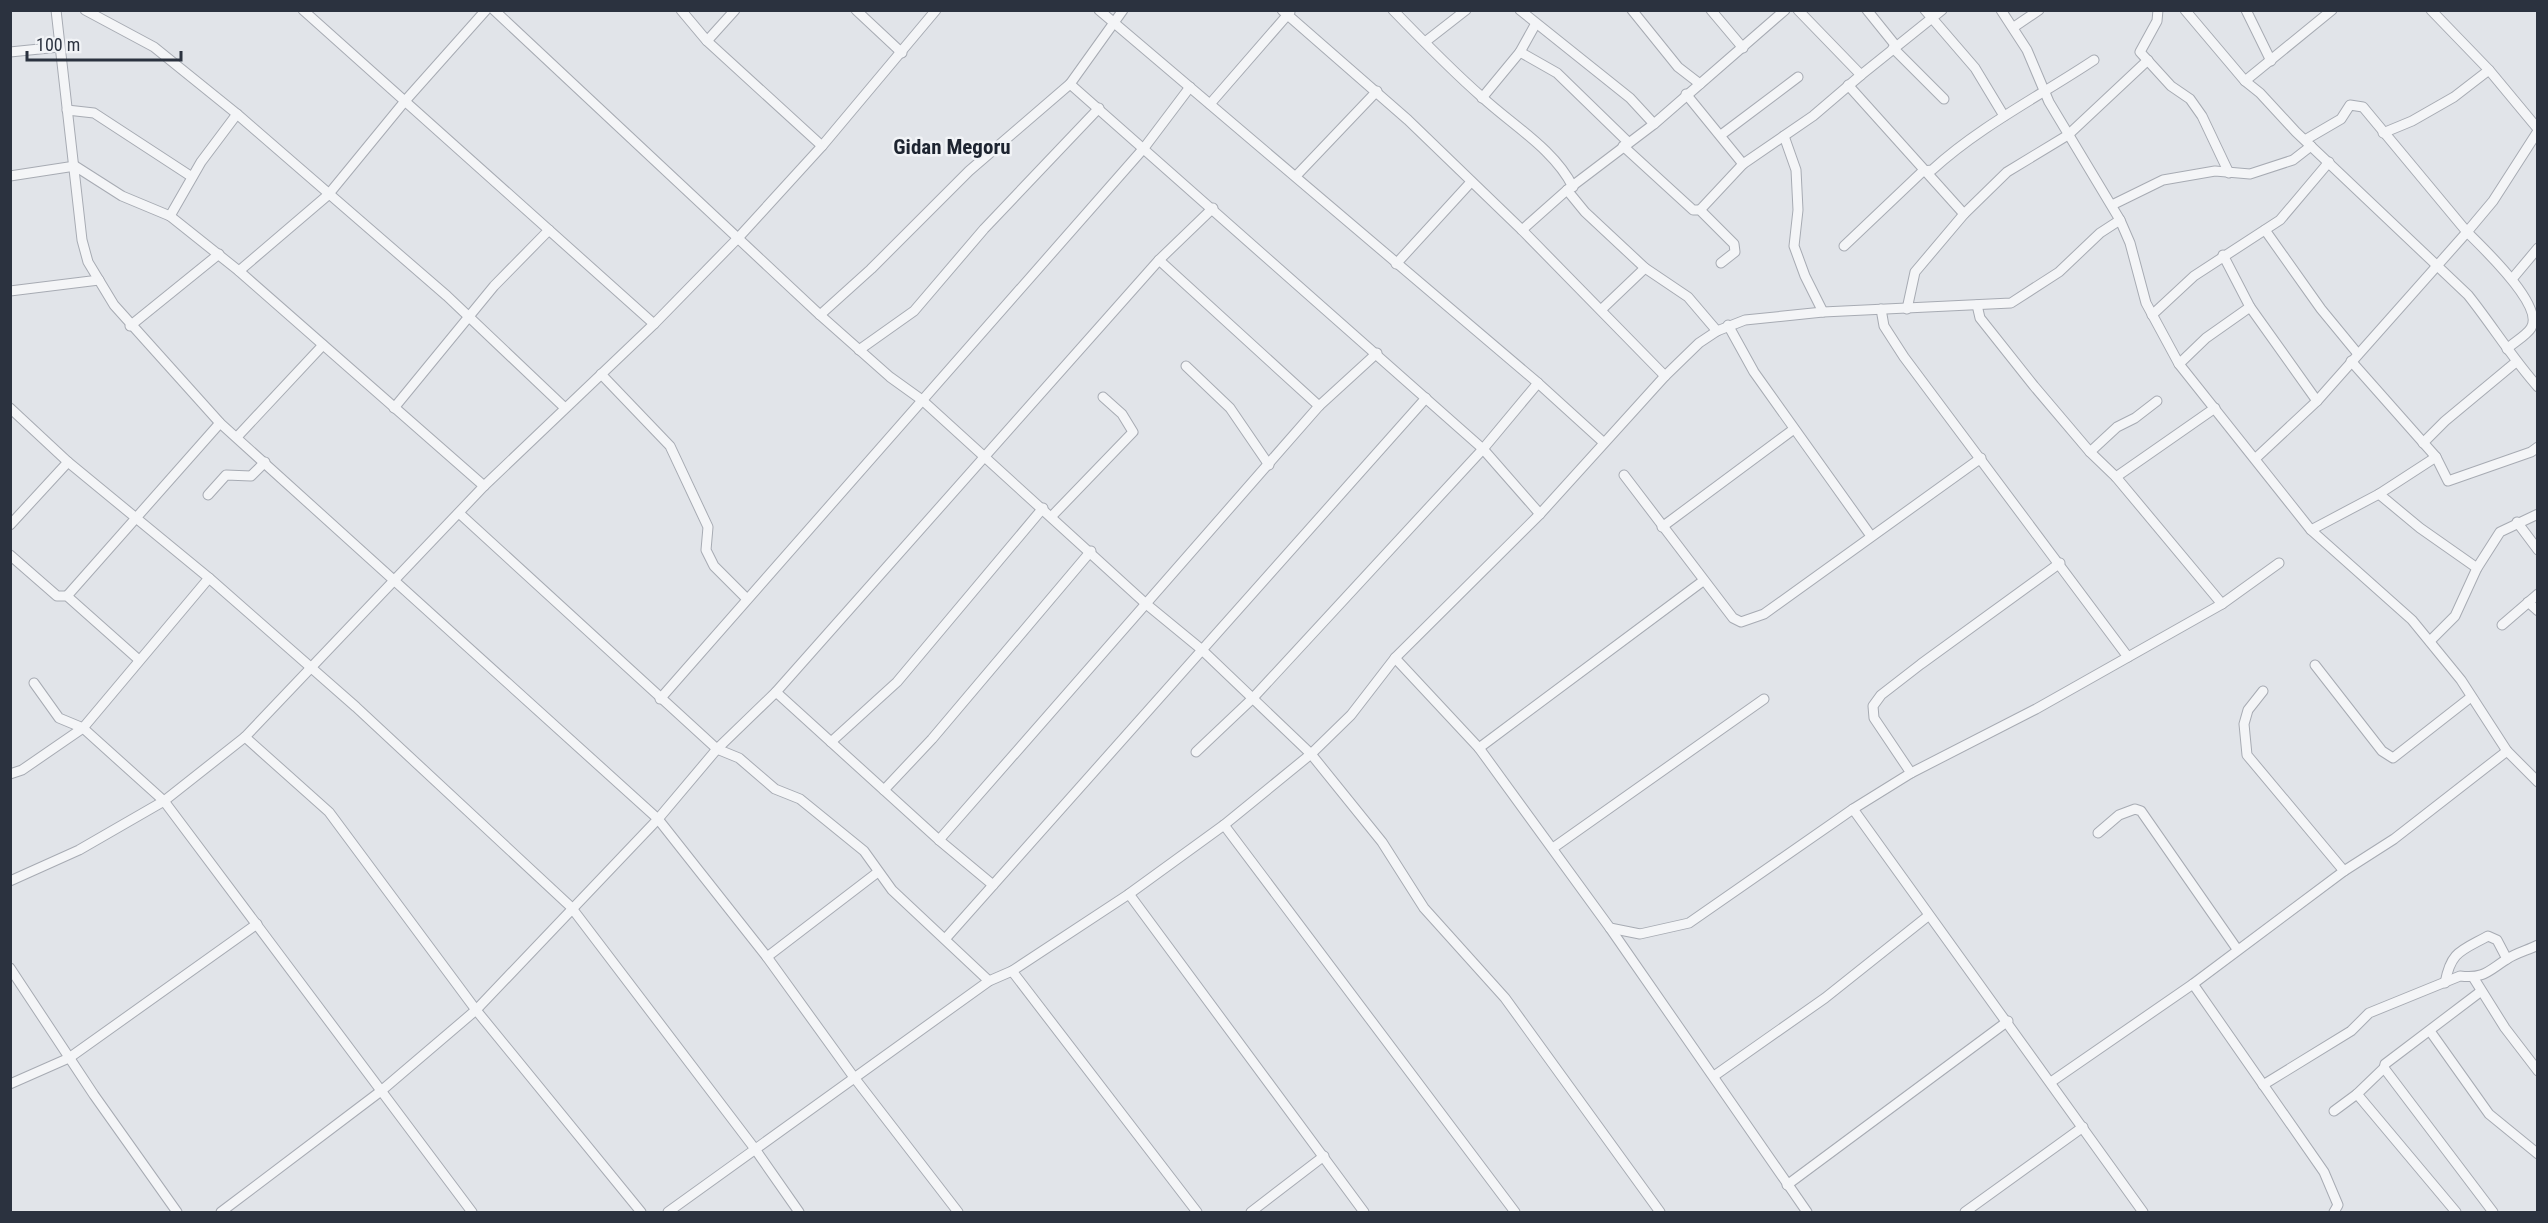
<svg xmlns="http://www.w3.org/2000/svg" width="2548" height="1223" font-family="'Roboto Condensed',sans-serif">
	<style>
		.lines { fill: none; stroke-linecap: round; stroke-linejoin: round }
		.street-casing { stroke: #a7abb3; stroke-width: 11 }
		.street { stroke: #f4f5f7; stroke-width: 9 }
		.labels { text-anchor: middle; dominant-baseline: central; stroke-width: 5; stroke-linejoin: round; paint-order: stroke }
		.neighbourhood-label { font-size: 21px; font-weight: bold; fill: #1d2430; stroke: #f1f3f6 }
	</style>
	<rect width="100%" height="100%" fill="#e1e4e9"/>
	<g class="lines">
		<defs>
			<g id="street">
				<path d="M 56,10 L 82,240 L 88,262 L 114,305 L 220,423 L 658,819 L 767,957 L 853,1076 L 958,1212"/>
				<path d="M 85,10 L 154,47 L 237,114 L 447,296 L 565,408"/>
				<path d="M 303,10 L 654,324"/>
				<path d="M 494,10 L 820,315 L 890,377 L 922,400 L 1145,603 L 1201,649 L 1311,754 L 1382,842 L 1424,908 L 1505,998 L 1660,1212"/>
				<path d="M 681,10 L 707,41 L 822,146"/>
				<path d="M 856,10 L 902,53"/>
				<path d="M 1099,10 L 1538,383 L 1603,442"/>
				<path d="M 1282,10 L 1408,120 L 1522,230 L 1665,376"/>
				<path d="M 1393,10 C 1422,40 1451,70 1482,97 C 1512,125 1554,149 1573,187"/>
				<path d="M 1520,10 L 1630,98 L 1654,124"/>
				<path d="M 1632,10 L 1678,67 L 1700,84"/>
				<path d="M 1711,10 L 1743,48"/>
				<path d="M 1798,10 L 1861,75"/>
				<path d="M 1867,10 L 1896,46"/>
				<path d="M 1925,10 L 1975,68 L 2004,116"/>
				<path d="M 2001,10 L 2027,50 L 2049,102 L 2120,220 L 2130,243 L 2146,303 L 2179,364 L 2311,530 L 2412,620 L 2461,680 L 2507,751 L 2538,782"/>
				<path d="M 2158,10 L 2157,21 L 2140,52 L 2171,86 L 2190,99 L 2202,116 L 2229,173"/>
				<path d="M 2185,10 L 2245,81 L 2260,93 L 2296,132 L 2468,295 C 2492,325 2512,358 2538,387"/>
				<path d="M 2246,10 L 2271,61"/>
				<path d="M 2431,10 L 2489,70 L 2538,129"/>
				<path d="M 2014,27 L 2039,10"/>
				<path d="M 707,41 L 735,10"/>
				<path d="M 1425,42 L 1466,10"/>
				<path d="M 1893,48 L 1944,99"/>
				<path d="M 10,52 L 59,47"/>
				<path d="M 1520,52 L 1557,73 L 1628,142"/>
				<path d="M 2245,81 L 2332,10"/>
				<path d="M 1070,84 L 1123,10"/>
				<path d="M 1848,85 L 1964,214"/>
				<path d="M 1686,94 L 1743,164"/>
				<path d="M 1482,98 L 1520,52 L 1535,25"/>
				<path d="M 1210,104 L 1290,12"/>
				<path d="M 67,110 L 94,113 L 192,177"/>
				<path d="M 2383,133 L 2412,121 L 2454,97 L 2489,70"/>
				<path d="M 1721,135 L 1798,77"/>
				<path d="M 1784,136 L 1796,170 L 1798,210 L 1794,246 L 1805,276 L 1823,312"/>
				<path d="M 1623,146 L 1693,210 L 1700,210 L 1734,244 L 1735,252 L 1721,263"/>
				<path d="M 10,176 L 75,166 L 122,196 L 170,216 L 239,271 L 484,486"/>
				<path d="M 1296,176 L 1377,91"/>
				<path d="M 1567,190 L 1585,212 L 1645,268 L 1688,297 L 1717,331"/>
				<path d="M 2112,205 L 2163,180 L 2215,171 L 2250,174 L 2293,160 L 2311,146"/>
				<path d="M 1700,210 L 1743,164 L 1813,116 L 1861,75 L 1942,10"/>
				<path d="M 170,216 L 201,162 L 237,114"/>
				<path d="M 1522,230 L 1567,190 L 1654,124 L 1785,10"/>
				<path d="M 2265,230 L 2321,309 L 2358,354"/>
				<path d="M 1844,246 L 1923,171 L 1932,170 C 1980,126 2040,96 2094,60"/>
				<path d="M 2223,255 L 2250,307 L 2317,401"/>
				<path d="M 1159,260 L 1319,406"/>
				<path d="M 1396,264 L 1471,182"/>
				<path d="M 239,271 L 328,195 L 405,101 L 486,10"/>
				<path d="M 2512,279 L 2538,248"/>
				<path d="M 10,291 L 99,280"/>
				<path d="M 1977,305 L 1980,318 L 2034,386 L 2090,452 L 2116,477 L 2222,604"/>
				<path d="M 1602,309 L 1645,268"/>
				<path d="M 1881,309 L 1884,326 L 1904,357 L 2128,657"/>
				<path d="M 1907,309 L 1915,272 L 1964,214 L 2007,172 L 2068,135 L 2148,60"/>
				<path d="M 820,315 L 871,269 L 969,171 L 1070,84 L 1483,449 L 1540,514"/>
				<path d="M 2152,315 L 2194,276 L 2280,220 L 2329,162"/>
				<path d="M 1728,325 L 1754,372 L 1871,536"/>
				<path d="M 130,326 L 219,254"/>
				<path d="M 2507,349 C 2513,343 2527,335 2531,328 C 2545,306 2482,247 2467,232 L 2493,201 L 2538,131"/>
				<path d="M 859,350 L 914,311 L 984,229 L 1099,108"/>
				<path d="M 2351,361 L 2436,457 L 2448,481 L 2531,452 L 2538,447"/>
				<path d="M 2179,364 L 2206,338 L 2250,307"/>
				<path d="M 1186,366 L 1230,408 L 1269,465"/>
				<path d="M 601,374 L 670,446 L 708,527 L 706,550 L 714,566 L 747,599"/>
				<path d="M 10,408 L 68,462 L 209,578 L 356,707 L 571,907 L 755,1149 L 799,1212"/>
				<path d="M 394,408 L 494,286 L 549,230"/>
				<path d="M 237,437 L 323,345"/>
				<path d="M 2423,443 L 2445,421 L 2516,362"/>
				<path d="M 2090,452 L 2117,427 L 2135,418 L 2157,401"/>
				<path d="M 2256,458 L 2317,401 L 2467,232 L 2363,107 L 2350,105 L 2341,119 L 2305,140"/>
				<path d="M 1624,475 L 1733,618 L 1741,622 L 1764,614 L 1981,458"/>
				<path d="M 2116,477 L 2215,408"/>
				<path d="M 2379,494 L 2420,528 L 2477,568"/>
				<path d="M 208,495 L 226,475 L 251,476 L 265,462"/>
				<path d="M 459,513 L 717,749 L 739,758 L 775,789 L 800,799 L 864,851 L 892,890 L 989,981"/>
				<path d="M 1052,516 L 1133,432 L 1122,414 L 1103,397"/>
				<path d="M 2517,522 L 2538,550"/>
				<path d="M 10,525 L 68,462"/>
				<path d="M 1662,527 L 1794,429"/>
				<path d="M 2311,530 L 2379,494 L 2436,457"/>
				<path d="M 10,555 L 57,596 L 67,596 L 139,660"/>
				<path d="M 67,596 L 220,423"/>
				<path d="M 2528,602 L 2538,611"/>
				<path d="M 2502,625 L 2538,594"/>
				<path d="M 2430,641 L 2455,616 L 2477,568 L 2500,532 L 2538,514"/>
				<path d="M 1395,658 L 1479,748 L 1610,928 L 1807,1212"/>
				<path d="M 2315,665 L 2382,751 L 2393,758 L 2471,697"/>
				<path d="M 34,683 L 59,718 L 83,728 L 164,801 L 472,1212"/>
				<path d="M 2263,691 L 2248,710 L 2244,724 L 2247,755 L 2344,871"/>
				<path d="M 776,692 L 939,840 L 993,885"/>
				<path d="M 660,699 L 1144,148 L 1190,87"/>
				<path d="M 245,737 L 329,812 L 476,1010 L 641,1212"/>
				<path d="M 831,742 L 897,682 L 1043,508"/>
				<path d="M 1479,748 L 1703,581"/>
				<path d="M 1196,752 L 1252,699 L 1483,449 L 1538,383"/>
				<path d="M 1911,773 L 1874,718 L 1873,706 L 1881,695 L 1921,664 L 2060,563"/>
				<path d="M 10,774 L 22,770 L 83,728 L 209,578"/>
				<path d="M 884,790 L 932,739 L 1091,551"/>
				<path d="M 1853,809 L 2143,1212"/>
				<path d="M 1224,825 L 1515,1212"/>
				<path d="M 2098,833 L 2119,815 L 2135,809 L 2141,811 L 2237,949"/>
				<path d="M 939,840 L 1319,406 L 1377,353"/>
				<path d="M 1553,848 L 1764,699"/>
				<path d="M 10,881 L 79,850 L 164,801 L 245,737 L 484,486 L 654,324 L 739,237 L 822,146 L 936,10"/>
				<path d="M 1129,894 L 1364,1212"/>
				<path d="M 1610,928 L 1640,934 L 1689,923 L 1853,809 L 1911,773 L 2036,709 L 2222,604 L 2279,563"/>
				<path d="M 946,938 L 1426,398"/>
				<path d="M 767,957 L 878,872"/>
				<path d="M 10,968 L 94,1095 L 177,1212"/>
				<path d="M 1012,971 L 1197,1212"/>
				<path d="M 2473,977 L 2505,1028 L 2538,1071"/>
				<path d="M 2445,983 C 2451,951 2461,951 2488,936 L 2497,940 L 2507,959"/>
				<path d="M 2193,984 L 2324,1172 L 2338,1205 L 2334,1212"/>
				<path d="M 2430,1031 L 2489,1114 L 2538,1154"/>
				<path d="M 2384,1068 L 2493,1212"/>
				<path d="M 1714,1076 L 1825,998 L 1928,916"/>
				<path d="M 2051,1082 L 2193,984 L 2344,871 L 2394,839 L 2507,751"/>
				<path d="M 10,1084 L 69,1058 L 257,924"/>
				<path d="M 2263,1085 L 2351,1031 L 2369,1013 L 2460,976 C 2484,979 2488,971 2507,959 C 2516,953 2528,950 2538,945"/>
				<path d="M 2357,1094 L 2456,1212"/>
				<path d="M 2334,1111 L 2357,1094 L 2384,1068 L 2385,1064 L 2480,992"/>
				<path d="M 1787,1185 L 2008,1021"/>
				<path d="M 221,1212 L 381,1091 L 476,1010 L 658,819 L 717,749 L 776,692 L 1159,260 L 1213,208"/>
				<path d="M 668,1212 L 989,981 L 1012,971 L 1129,894 L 1224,825 L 1311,754 L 1351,715 L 1395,658 L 1540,514 L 1665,376 L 1699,343 L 1717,331 L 1745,320 L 1823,312 L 2011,303 L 2059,272 L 2100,233 L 2120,220"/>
				<path d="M 1251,1212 L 1324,1156"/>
				<path d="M 1965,1212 L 2083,1127"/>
			</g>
		</defs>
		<!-- street casing -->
		<use href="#street" class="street-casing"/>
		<!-- street -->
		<use href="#street" class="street"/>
	</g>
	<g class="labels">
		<!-- neighbourhood labels -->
		<g class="neighbourhood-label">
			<text x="952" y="147">Gidan Megoru</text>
		</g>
	</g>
	<!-- border -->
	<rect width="2548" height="1223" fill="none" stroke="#2b323f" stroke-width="24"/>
	<!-- scale -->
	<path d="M27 51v9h154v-9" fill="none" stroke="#2b323f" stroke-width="3"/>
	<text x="36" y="51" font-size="18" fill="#2b323f" stroke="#f1f3f6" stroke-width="4.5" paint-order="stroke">100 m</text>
</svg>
